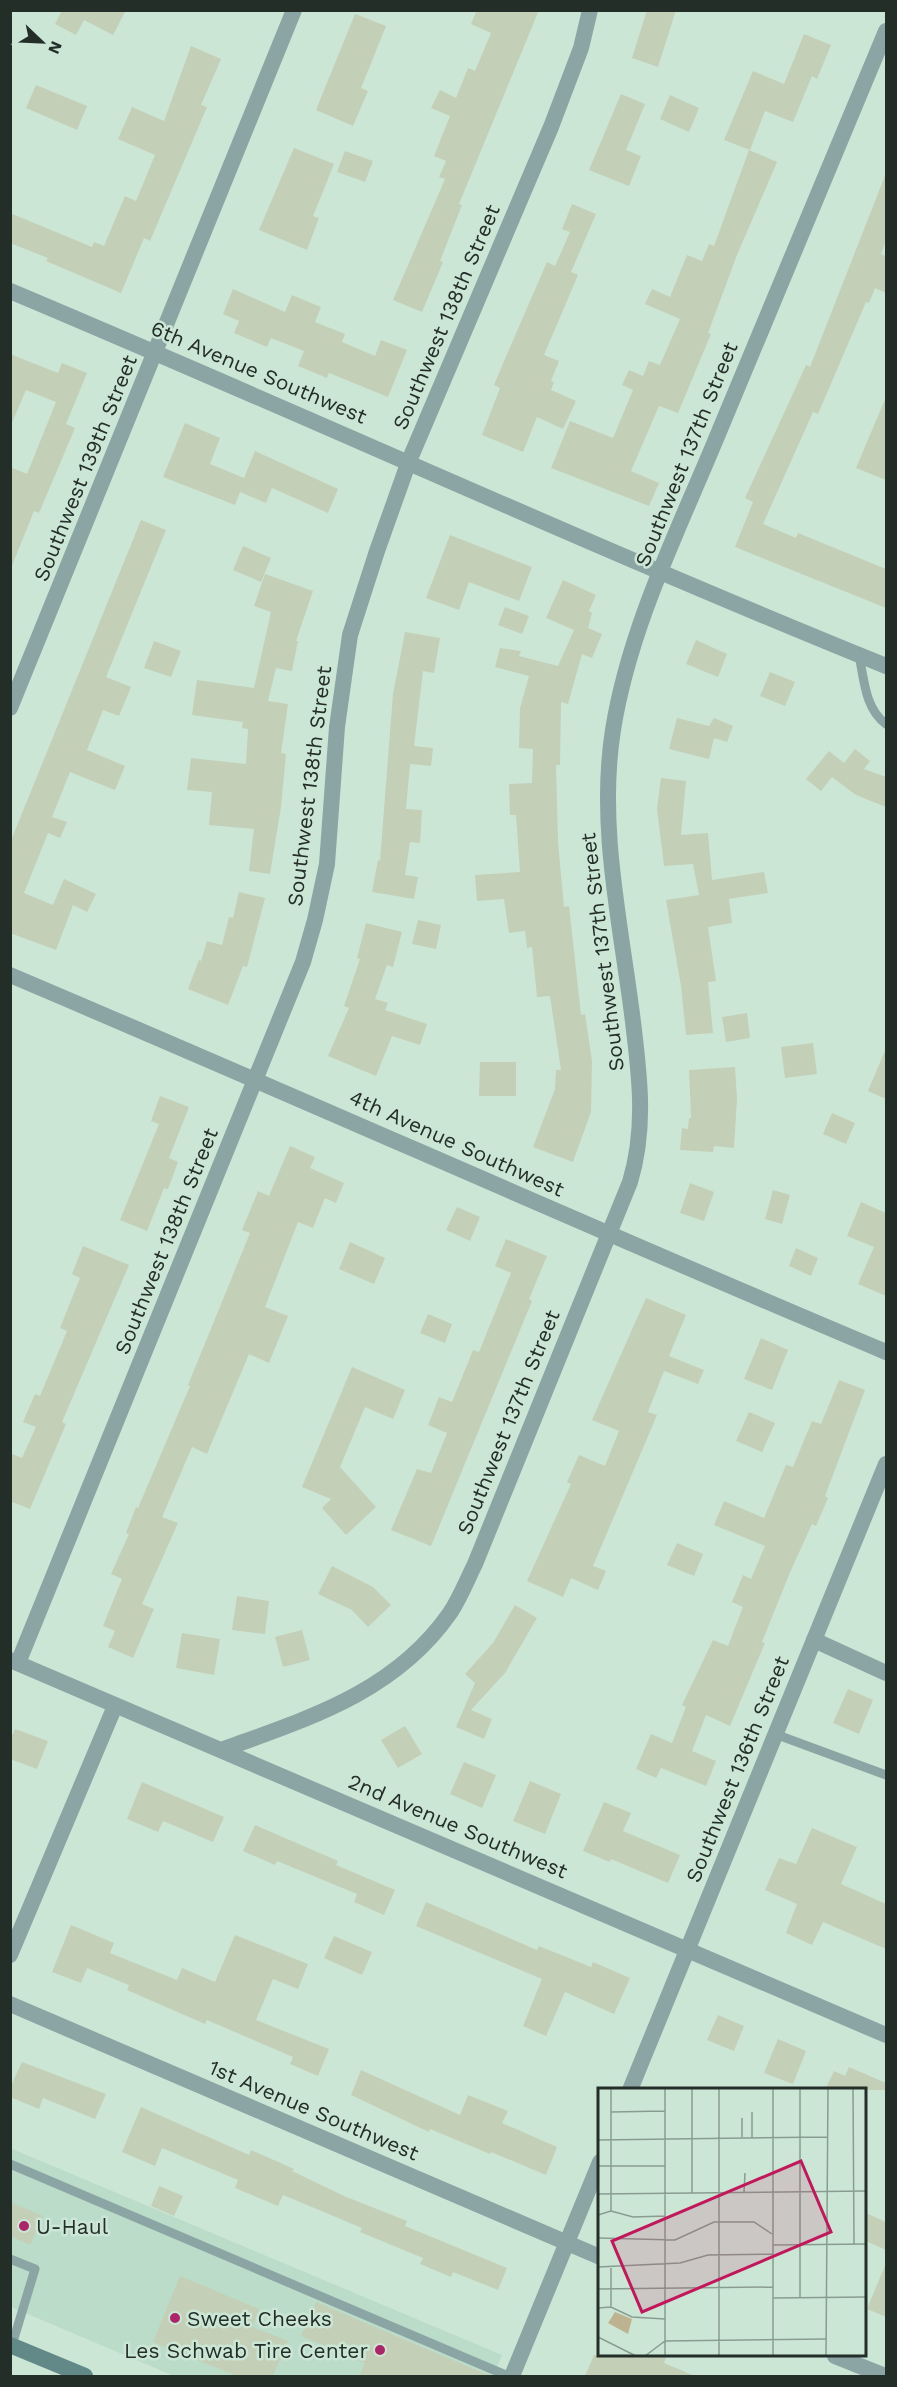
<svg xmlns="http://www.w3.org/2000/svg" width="897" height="2387" font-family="'Work Sans',sans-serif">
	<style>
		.built { fill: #bbdcc8 }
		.building { fill: #c4cfb7 }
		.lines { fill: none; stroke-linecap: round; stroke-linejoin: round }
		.service { stroke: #8ba5a4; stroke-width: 9 }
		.minor { stroke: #8ba5a4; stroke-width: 16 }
		.tertiary { stroke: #8ba5a4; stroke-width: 16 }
		.secondary { stroke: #628987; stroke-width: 16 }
		.poi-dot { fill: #ac2569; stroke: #cce6d6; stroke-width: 2 }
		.labels { text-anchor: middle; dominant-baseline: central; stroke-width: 5; stroke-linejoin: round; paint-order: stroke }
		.street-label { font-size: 21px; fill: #242e28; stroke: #cce6d6 }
		.poi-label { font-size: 21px; fill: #242e28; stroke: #cce6d6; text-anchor: start }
		.inset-road { fill: none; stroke: #899c90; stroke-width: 1.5 }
		.view { fill: #c2185b; fill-opacity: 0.15; stroke: #c2185b; stroke-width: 3 }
		.inset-edge { fill: none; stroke: #242e28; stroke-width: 3 }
	</style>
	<rect width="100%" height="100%" fill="#cce6d6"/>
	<!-- built -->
	<path class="built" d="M 10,2148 L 502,2355 L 493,2376 L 174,2376 L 11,2307 Z"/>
	<!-- building -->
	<g class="building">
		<path d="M 62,10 L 126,10 L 113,35 L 84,20 L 76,35 L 55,24 Z"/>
		<path d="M 477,10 L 539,10 L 459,204 L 462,205 L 440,261 L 443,262 L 422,312 L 393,300 L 445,179 L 439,177 L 446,161 L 434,156 L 450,116 L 431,108 L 440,90 L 456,98 L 468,68 L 475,71 L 491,33 L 471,24 Z"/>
		<path d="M 647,10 L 676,10 L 658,67 L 632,58 Z"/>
		<path d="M 355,14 L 386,26 L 361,88 L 368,91 L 353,126 L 316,110 Z"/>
		<path d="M 804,34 L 831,45 L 817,79 L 812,76 L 793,122 L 765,111 L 750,150 L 724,140 L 753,71 L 784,84 Z"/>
		<path d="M 191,46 L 221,59 L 201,105 L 207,107 L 150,241 L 144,238 L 121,293 L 46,261 L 48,258 L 10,243 L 10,213 L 92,247 L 94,242 L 104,246 L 125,196 L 136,201 L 155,155 L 118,139 L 132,107 L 164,121 Z"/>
		<path d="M 36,85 L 87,106 L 77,130 L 26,108 Z"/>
		<path d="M 621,94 L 645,104 L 626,150 L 641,156 L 629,186 L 589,170 Z"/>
		<path d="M 670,95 L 699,108 L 689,132 L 660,119 Z"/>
		<path d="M 294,148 L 334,164 L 313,216 L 319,218 L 307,250 L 259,230 Z"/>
		<path d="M 749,150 L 777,162 L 737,255 L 708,333 L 711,334 L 678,413 L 659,406 L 631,471 L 659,483 L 649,506 L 551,468 L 570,421 L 613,438 L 633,390 L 622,385 L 629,370 L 643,376 L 649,361 L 660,365 L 680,319 L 645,304 L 652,289 L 670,297 L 687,255 L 702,261 L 709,244 L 714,246 Z"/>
		<path d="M 345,151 L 373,161 L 365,182 L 337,172 Z"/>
		<path d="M 886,173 L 886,240 L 881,254 L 886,256 L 886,293 L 875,288 L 869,303 L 866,302 L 818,414 L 813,412 L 763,524 L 796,538 L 798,533 L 886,569 L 886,608 L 735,547 L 753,502 L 745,498 L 806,365 L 810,367 Z"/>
		<path d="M 572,204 L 596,214 L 571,272 L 578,275 L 544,355 L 559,361 L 551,381 L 554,382 L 551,390 L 576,401 L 563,429 L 537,417 L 523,452 L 482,435 L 500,388 L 494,385 L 504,361 L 547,262 L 555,266 L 570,232 L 562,229 Z"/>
		<path d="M 233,289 L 285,312 L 292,295 L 321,307 L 315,322 L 345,334 L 342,342 L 375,356 L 381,340 L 407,350 L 388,397 L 329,373 L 327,378 L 298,366 L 304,351 L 271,338 L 267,347 L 234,333 L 239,321 L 223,314 Z"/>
		<path d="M 10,354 L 58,373 L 62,363 L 87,373 L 66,424 L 75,428 L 39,513 L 34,511 L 11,568 L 10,467 L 27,474 L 56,402 L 26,390 L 10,427 Z"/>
		<path d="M 886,397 L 886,480 L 856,468 Z"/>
		<path d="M 185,423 L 220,438 L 210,464 L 244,478 L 255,451 L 338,489 L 328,513 L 272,488 L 266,503 L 240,492 L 235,505 L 163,477 Z"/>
		<path d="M 141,520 L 166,530 L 106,677 L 131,687 L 119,716 L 103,710 L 87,750 L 125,766 L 115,790 L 70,772 L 52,817 L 67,822 L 60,838 L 48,833 L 24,893 L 53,905 L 64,879 L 96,894 L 87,912 L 73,905 L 56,950 L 10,933 L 10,843 Z"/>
		<path d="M 450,535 L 532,567 L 519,601 L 469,582 L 459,610 L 426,598 Z"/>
		<path d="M 243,546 L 271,558 L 261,582 L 233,570 Z"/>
		<path d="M 265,574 L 313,591 L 296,641 L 298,641 L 292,671 L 276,668 L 268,701 L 288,704 L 281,753 L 286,754 L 281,807 L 270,874 L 249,871 L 254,829 L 209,825 L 212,792 L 187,790 L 191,758 L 246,764 L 248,729 L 242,728 L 243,722 L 192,715 L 197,680 L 254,688 L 271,612 L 254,606 Z"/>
		<path d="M 563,580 L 596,595 L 589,611 L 592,613 L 588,628 L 602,634 L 592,658 L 582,654 L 568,704 L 561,702 L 560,765 L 556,765 L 558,842 L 564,907 L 569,906 L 581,1015 L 585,1014 L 592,1061 L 591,1112 L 573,1162 L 533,1147 L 555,1089 L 556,1070 L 561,1070 L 550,996 L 537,997 L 532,947 L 527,948 L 525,931 L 509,933 L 504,899 L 477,901 L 475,875 L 520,872 L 516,815 L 510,815 L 509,784 L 532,783 L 533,749 L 519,748 L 520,708 L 529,676 L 495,667 L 500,648 L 521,651 L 519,656 L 558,666 L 574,630 L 546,618 Z"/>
		<path d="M 505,607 L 529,616 L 522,634 L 498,625 Z"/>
		<path d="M 405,632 L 440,638 L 434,673 L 423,671 L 414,746 L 433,748 L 431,766 L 410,764 L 406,809 L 422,810 L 420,843 L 410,842 L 405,875 L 418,877 L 414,899 L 372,892 L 378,860 L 380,861 L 393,694 Z"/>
		<path d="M 696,640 L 727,654 L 718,677 L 686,664 Z"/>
		<path d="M 154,641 L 181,651 L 171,677 L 144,668 Z"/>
		<path d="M 770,672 L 795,682 L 785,706 L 760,696 Z"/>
		<path d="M 677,718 L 709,726 L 714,718 L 733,726 L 727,742 L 714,738 L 709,759 L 669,749 Z"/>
		<path d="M 855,749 L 870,761 L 864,769 L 886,777 L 886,807 L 856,795 L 832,777 L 821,791 L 806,779 L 829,751 L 844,763 Z"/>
		<path d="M 661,778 L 686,781 L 681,835 L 708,833 L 712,880 L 764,872 L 768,893 L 729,899 L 732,923 L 708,927 L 716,981 L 708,982 L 713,1033 L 686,1035 L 681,986 L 666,900 L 699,895 L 693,864 L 664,866 L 657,808 Z"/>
		<path d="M 239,892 L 265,898 L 247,967 L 243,966 L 228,1005 L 188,989 L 199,960 L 201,961 L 207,941 L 222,945 L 229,917 L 233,918 Z"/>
		<path d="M 418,920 L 441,925 L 436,949 L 412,944 Z"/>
		<path d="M 366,923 L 402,932 L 393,967 L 387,965 L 375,999 L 388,1003 L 385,1010 L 427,1024 L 420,1045 L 392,1036 L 376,1076 L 328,1056 L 349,1008 L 344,1006 L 360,959 L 357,958 Z"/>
		<path d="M 747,1013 L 750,1038 L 726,1042 L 722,1017 Z"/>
		<path d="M 813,1043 L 817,1074 L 785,1078 L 781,1047 Z"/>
		<path d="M 886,1048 L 886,1099 L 868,1091 Z"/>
		<path d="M 480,1062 L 516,1062 L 516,1096 L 479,1096 Z"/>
		<path d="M 735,1067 L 737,1099 L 734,1148 L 714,1146 L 713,1152 L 680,1150 L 682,1128 L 688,1129 L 689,1118 L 691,1118 L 689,1070 Z"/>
		<path d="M 160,1096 L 189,1107 L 169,1158 L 178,1162 L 168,1189 L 164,1188 L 147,1231 L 120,1220 L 159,1124 L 151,1121 Z"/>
		<path d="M 832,1113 L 855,1123 L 846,1144 L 823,1134 Z"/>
		<path d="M 290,1146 L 315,1157 L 310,1168 L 344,1183 L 336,1203 L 325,1198 L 313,1228 L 298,1222 L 265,1307 L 288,1316 L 269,1363 L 249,1354 L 207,1454 L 192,1447 L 162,1517 L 178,1523 L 142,1604 L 154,1609 L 133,1658 L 108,1647 L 115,1631 L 103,1626 L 122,1579 L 111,1574 L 129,1534 L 126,1533 L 136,1507 L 138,1508 L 190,1386 L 188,1385 L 250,1233 L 242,1230 L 258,1191 L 269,1196 Z"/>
		<path d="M 690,1183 L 714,1192 L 704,1221 L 680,1213 Z"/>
		<path d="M 773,1190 L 790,1195 L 782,1224 L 765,1219 Z"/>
		<path d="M 861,1202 L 886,1213 L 886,1296 L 858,1284 L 874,1247 L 847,1236 Z"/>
		<path d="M 457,1207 L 480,1217 L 470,1241 L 446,1230 Z"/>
		<path d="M 506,1239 L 547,1256 L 529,1299 L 532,1301 L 431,1546 L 391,1530 L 417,1469 L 431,1473 L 447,1433 L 428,1425 L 439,1397 L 452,1402 L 473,1350 L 479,1352 L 511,1273 L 495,1266 Z"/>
		<path d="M 350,1242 L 385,1258 L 374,1284 L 339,1269 Z"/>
		<path d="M 83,1246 L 129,1265 L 62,1422 L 66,1424 L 30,1509 L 10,1501 L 10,1453 L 22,1458 L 36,1427 L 23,1422 L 35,1394 L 40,1396 L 67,1331 L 60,1328 L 80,1278 L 72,1274 Z"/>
		<path d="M 796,1248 L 818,1258 L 811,1276 L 789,1266 Z"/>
		<path d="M 646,1298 L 686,1315 L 669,1356 L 704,1370 L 698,1384 L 664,1371 L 648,1412 L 657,1415 L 593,1566 L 606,1571 L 598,1590 L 571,1578 L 563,1597 L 527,1581 L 571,1484 L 567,1482 L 579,1455 L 605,1466 L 619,1431 L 592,1420 Z"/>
		<path d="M 428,1314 L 452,1324 L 445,1343 L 420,1333 Z"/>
		<path d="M 761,1338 L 788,1350 L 772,1390 L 744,1379 Z"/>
		<path d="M 352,1367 L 405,1390 L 393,1419 L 365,1407 L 340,1467 L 376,1507 L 346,1535 L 322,1508 L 331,1499 L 302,1487 Z"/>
		<path d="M 839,1380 L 865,1390 L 825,1496 L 828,1498 L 816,1526 L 812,1524 L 791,1570 L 762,1642 L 765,1643 L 730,1726 L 706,1715 L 692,1751 L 716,1761 L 706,1786 L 661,1768 L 656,1778 L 636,1769 L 651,1734 L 672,1743 L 686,1707 L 682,1705 L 713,1640 L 728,1646 L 743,1607 L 732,1602 L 743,1575 L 751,1579 L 765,1546 L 714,1525 L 724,1501 L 764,1518 L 786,1465 L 793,1467 L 812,1421 L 821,1424 Z"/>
		<path d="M 749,1412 L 775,1423 L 762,1452 L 736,1441 Z"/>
		<path d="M 677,1543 L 703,1554 L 694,1576 L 667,1565 Z"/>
		<path d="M 332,1566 L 373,1587 L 391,1605 L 368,1627 L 352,1610 L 318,1594 Z"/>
		<path d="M 237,1596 L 269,1601 L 265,1634 L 232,1630 Z"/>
		<path d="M 515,1605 L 537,1618 L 505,1673 L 471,1710 L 492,1719 L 484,1739 L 456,1727 L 475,1683 L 465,1674 L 493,1643 Z"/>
		<path d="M 302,1630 L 310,1660 L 283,1667 L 275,1637 Z"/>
		<path d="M 182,1633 L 220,1639 L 214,1675 L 176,1668 Z"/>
		<path d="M 848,1689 L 873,1700 L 859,1734 L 833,1723 Z"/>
		<path d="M 405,1726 L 422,1754 L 398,1768 L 381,1740 Z"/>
		<path d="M 15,1729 L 48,1741 L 37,1769 L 10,1759 L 10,1740 Z"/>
		<path d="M 464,1762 L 496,1775 L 482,1808 L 450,1794 Z"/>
		<path d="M 530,1781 L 561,1794 L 545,1834 L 513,1821 Z"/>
		<path d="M 142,1782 L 224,1817 L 213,1842 L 163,1821 L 158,1832 L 127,1819 Z"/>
		<path d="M 604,1802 L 631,1813 L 623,1831 L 680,1855 L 668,1883 L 611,1859 L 610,1862 L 583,1851 Z"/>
		<path d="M 255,1825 L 338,1861 L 336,1865 L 395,1890 L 384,1915 L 354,1902 L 357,1894 L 277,1861 L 275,1865 L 243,1851 Z"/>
		<path d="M 812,1828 L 857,1847 L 841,1884 L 886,1904 L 886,1949 L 823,1922 L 812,1945 L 786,1933 L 797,1904 L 765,1890 L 779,1858 L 796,1864 Z"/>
		<path d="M 426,1902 L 537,1950 L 539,1946 L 591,1967 L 593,1962 L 630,1978 L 614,2014 L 565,1992 L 546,2036 L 523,2026 L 542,1979 L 416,1926 Z"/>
		<path d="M 71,1925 L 114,1943 L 110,1953 L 177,1980 L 182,1968 L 215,1982 L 235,1935 L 308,1964 L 298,1989 L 273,1979 L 256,2020 L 329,2049 L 318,2076 L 290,2064 L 293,2057 L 207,2020 L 205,2024 L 127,1990 L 129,1985 L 87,1968 L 81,1983 L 52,1972 Z"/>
		<path d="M 334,1936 L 372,1952 L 362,1975 L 324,1958 Z"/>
		<path d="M 718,2015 L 744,2026 L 734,2051 L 707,2040 Z"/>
		<path d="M 778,2039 L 806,2051 L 793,2084 L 764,2073 Z"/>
		<path d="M 22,2062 L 106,2094 L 95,2119 L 43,2098 L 39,2109 L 10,2097 L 10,2088 Z"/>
		<path d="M 849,2067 L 886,2083 L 886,2090 L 825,2090 L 834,2071 L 845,2076 Z"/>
		<path d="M 361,2070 L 460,2115 L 468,2095 L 508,2111 L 502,2123 L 557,2147 L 546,2175 L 491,2152 L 490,2154 L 430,2129 L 429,2132 L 351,2095 Z"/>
		<path d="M 141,2107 L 249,2155 L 251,2150 L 294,2169 L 292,2171 L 344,2196 L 407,2221 L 405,2226 L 507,2268 L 498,2290 L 453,2272 L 451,2277 L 420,2264 L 423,2258 L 360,2232 L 362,2228 L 283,2195 L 278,2206 L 235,2188 L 238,2180 L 162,2148 L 155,2166 L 122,2152 Z"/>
		<path d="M 159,2186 L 183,2196 L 174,2216 L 151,2206 Z"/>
		<path d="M 10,2202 L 43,2216 L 30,2245 L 10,2236 Z"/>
		<path d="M 866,2213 L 886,2222 L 886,2250 L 866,2241 Z"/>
		<path d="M 886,2263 L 886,2317 L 867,2309 Z"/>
		<path d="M 180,2276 L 259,2309 L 252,2327 L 288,2341 L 273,2376 L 237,2376 L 153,2342 Z"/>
		<path d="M 316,2302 L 490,2376 L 359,2376 L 365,2363 L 301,2336 Z"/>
		<path d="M 594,2355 L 667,2355 L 664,2363 L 695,2376 L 585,2376 Z"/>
	</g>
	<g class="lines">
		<!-- service -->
		<g class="service">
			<path d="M 859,655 C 864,679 865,709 886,724"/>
			<path d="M 775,1734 L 886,1775"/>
			<path d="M 10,2164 L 508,2376"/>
			<path d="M 10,2259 L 35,2269 L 12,2345"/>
		</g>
		<!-- minor -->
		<g class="minor">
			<path d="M 10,291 C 303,414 592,547 886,666"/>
			<path d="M 10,708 L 294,10"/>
			<path d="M 814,1640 L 886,1673"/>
			<path d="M 10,1660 L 886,2035"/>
			<path d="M 18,1663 L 303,962 L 315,920 L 327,864 L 337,727 L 350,635 L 377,551 L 409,461 L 551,127 L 581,48 L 590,10"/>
			<path d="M 224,1749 C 309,1718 395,1692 450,1613 C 460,1598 467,1580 475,1564 L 630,1182 C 647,1126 639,1071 632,1014 C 620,920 598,824 613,730 C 629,629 677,533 716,439 C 773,303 830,167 886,31"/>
			<path d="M 10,1955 L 115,1706"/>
			<path d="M 10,2004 L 600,2257"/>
			<path d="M 835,2356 L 885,2376"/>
		</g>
		<!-- tertiary -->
		<g class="tertiary">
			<path d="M 10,975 C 303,1099 593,1229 886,1352"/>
			<path d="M 630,2090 L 886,1464"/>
			<path d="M 512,2376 L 600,2162"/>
		</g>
		<!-- secondary -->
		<path class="secondary" d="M 10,2345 L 85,2376"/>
	</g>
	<!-- markers -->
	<g class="poi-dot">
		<circle cx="24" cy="2226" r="6"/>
		<circle cx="175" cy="2318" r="6"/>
		<circle cx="380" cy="2350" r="6"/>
	</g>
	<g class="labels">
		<!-- street labels -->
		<g class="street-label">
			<text transform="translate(446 317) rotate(-67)">Southwest 138th Street</text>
			<text transform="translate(259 372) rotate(23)">6th Avenue Southwest</text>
			<text transform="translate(686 454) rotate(-68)">Southwest 137th Street</text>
			<text transform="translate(85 468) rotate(-68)">Southwest 139th Street</text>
			<text transform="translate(309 786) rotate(-83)">Southwest 138th Street</text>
			<text transform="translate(602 952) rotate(-97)">Southwest 137th Street</text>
			<text transform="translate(457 1143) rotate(24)">4th Avenue Southwest</text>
			<text transform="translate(166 1241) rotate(-68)">Southwest 138th Street</text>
			<text transform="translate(508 1422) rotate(-68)">Southwest 137th Street</text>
			<text transform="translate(737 1769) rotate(-68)">Southwest 136th Street</text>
			<text transform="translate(458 1826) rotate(23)">2nd Avenue Southwest</text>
			<text transform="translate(314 2110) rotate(23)">1st Avenue Southwest</text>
		</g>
		<!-- poi labels -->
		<g class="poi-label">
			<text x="36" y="2226">U-Haul</text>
			<text x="187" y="2318">Sweet Cheeks</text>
			<text x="368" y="2350" text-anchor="end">Les Schwab Tire Center</text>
		</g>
	</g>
	<!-- overview -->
	<g transform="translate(598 2088)">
		<rect width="268" height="268" fill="#cce6d6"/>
		<path d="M 17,224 L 34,231 L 30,246 L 10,235 Z" fill="#bdb390"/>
		<path class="inset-road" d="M 94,0 L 94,105M 255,0 L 256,156M 13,24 L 67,23M 154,24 L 154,50M 144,30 L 144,49M 0,52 L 230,49M 0,78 L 67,78M 146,104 L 147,85M 0,106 L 269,103M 13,123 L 35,129 L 67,128M 0,127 L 13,123 L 13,0M 0,150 L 77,152 L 116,134 L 156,134 L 174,146M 175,157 L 269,156M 0,179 L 82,175 L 110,167 L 175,166M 13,180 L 13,219M 0,201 L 175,199M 175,210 L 269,209M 202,210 L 202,0M 0,220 L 13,219 L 34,229 L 67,231M 0,249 L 38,268M 47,268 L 67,253 L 229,251M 67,268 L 67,0M 121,268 L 121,0M 175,268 L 175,0M 228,268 L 230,0"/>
		<path class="view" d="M 203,73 L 233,144 L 44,224 L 14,153 Z"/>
		<rect width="268" height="268" class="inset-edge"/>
	</g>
	<!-- border -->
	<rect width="897" height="2387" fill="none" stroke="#242e28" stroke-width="24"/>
	<!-- north arrow -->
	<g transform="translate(42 42) rotate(113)" stroke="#cce6d6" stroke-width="4.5" paint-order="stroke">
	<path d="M0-4.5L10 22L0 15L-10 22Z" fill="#242e28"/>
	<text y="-9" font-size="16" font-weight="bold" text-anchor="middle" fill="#242e28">N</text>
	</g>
</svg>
